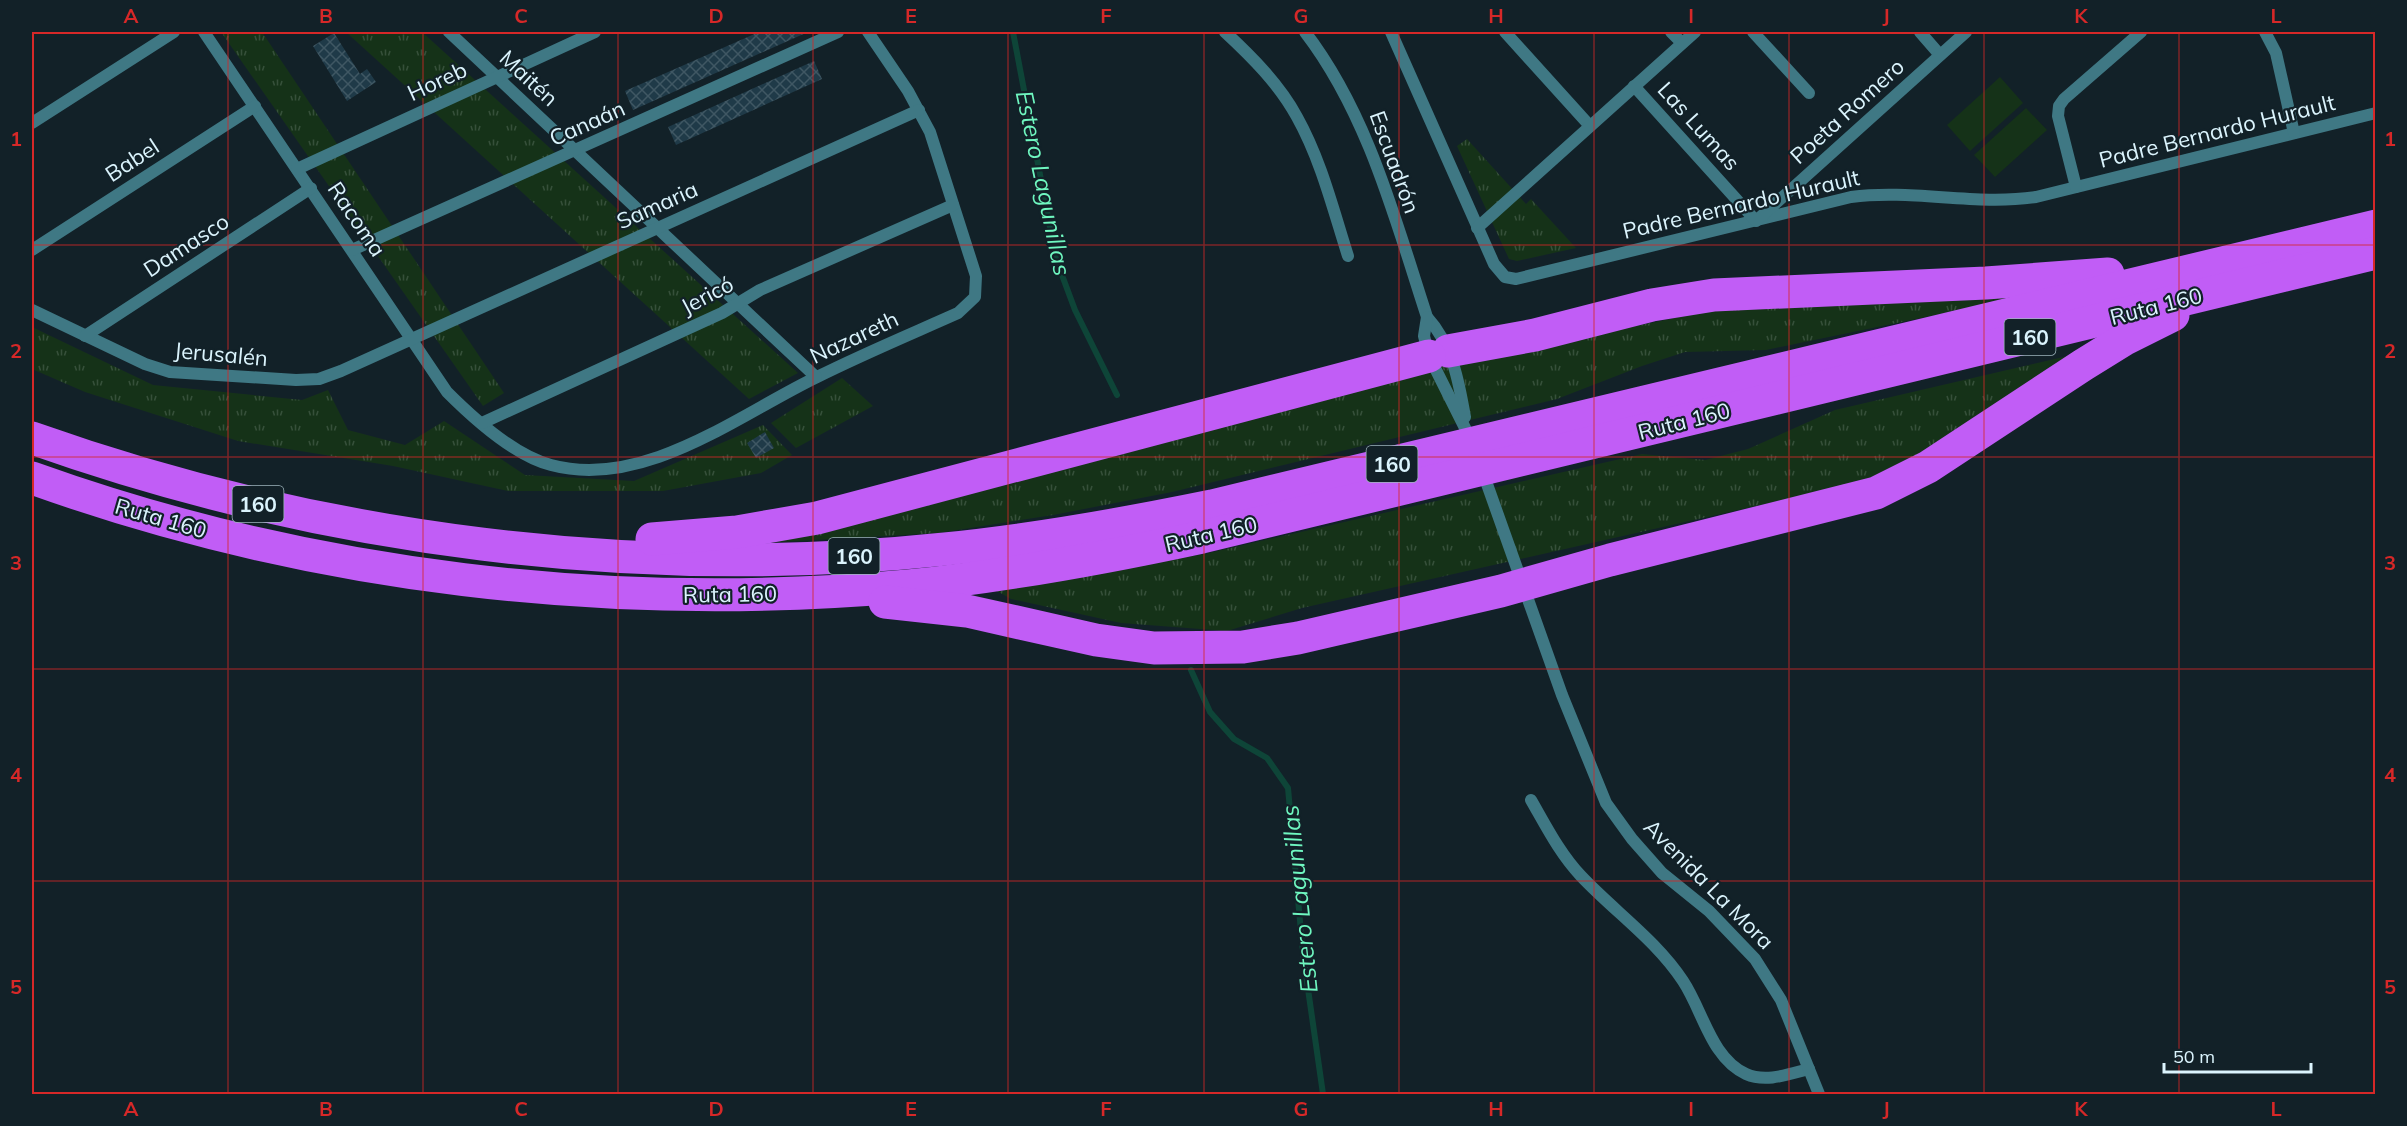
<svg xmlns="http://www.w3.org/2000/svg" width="2407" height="1126" font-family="Mulish,sans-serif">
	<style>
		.grass { fill: url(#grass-tufts) }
		.pitch { fill: #153218 }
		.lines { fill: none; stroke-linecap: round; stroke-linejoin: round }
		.stream { stroke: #0e4538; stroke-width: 6 }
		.building { fill: url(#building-cross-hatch) }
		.minor { stroke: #3f7884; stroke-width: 12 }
		.tertiary { stroke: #3f7884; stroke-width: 12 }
		.motorway { stroke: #c15df6; stroke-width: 33 }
		.grid { fill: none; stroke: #d62828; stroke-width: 1.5; stroke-opacity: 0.55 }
		.labels { text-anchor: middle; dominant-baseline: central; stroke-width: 4.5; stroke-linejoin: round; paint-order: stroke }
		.shield { fill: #122128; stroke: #9fb5bd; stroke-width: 1.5 }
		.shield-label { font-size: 21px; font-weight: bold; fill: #dbf4fd }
		.street-label { font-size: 22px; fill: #dbf4fd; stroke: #122128 }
		.water-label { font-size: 24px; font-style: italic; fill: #6ff7c0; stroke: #122128 }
		.neatline { fill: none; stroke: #d62828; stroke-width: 2 }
		.grid-label { font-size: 20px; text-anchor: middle; font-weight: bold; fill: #d62828 }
	</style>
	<defs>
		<pattern id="grass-tufts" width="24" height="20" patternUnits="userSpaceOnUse" patternTransform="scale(1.5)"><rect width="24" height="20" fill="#153218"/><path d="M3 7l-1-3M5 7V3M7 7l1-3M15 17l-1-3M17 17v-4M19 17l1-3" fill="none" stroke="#36503a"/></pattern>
		<pattern id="building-cross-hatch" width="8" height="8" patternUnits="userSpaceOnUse" patternTransform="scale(1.5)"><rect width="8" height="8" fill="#1f3a48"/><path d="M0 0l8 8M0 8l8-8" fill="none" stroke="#3f5763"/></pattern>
	</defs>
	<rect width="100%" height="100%" fill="#122128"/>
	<!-- grass -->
	<g class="grass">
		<path d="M 221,32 L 262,32 L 504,393 L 483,406 Z"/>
		<path d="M 346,32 L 422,32 L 798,373 L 749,399 Z"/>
		<path d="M 1467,139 L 1526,204 L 1531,199 L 1576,248 L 1517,261 L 1509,259 L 1457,146 Z"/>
		<path d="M 2032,295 L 1766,350 L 1685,352 L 1642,366 L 1557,399 L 1172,492 L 1053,515 L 938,533 L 761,543 L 1368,381 L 1753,302 Z"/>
		<path d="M 32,327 L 153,385 L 302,400 L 328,390 L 348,430 L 405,445 L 444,421 L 525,475 L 634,481 L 763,425 L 792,455 L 761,473 L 663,491 L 508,491 L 393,466 L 238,441 L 85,392 L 32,369 Z"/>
		<path d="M 2098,349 L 1910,465 L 1854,484 L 1302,608 L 1227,631 L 1121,623 L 1011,599 L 997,591 L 1008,584 L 1200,555 L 1642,454 L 1705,460 L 1748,449 L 1835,410 Z"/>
		<path d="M 842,378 L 873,406 L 796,448 L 771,423 Z"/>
	</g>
	<!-- pitch -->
	<g class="pitch">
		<path d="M 2000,77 L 2023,103 L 1970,151 L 1947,125 Z"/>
		<path d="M 2026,108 L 2047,130 L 1995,177 L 1974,155 Z"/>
	</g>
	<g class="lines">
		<!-- stream -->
		<g class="stream">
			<path d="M 1013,32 L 1056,259 L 1075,310 L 1117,395"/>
			<path d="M 1191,670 L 1210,712 L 1234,739 L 1267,758 L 1288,788 L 1303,954 L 1323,1094"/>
		</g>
	</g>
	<!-- building -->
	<g class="building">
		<path d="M 759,32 L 808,32 L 633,110 L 625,91 Z"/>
		<path d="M 334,33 L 360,74 L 367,69 L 376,82 L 347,101 L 313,46 Z"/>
		<path d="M 814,61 L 822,79 L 676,145 L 668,127 Z"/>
		<path d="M 765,432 L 774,448 L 756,458 L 747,443 Z"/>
	</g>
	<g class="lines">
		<!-- minor -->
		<g class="minor">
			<path d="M 204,32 L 447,392 C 473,418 515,456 551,465 C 644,490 738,415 817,377 C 863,354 911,334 958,313 L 975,297 L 976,276 L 930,132 L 908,91 L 868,32"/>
			<path d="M 449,32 L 816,377"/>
			<path d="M 1225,32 C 1252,57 1279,84 1297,117 C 1321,160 1333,209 1348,256"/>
			<path d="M 1391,32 L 1494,264 L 1505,277 L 1516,279 L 1851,197 C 1913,189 1975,206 2036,197 L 2376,113"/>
			<path d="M 1505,32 L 1590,126"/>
			<path d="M 1671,32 L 1682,43"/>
			<path d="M 1753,32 L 1809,93"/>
			<path d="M 1920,32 L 1940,55"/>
			<path d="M 2265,32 L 2276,53 L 2294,133"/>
			<path d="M 1634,86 L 1756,221 L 1966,32"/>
			<path d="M 32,123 L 174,32"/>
			<path d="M 297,169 L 595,32"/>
			<path d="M 2076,187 L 2058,116 L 2059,106 L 2064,99 L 2141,32"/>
			<path d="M 1477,228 L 1695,32"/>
			<path d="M 32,250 L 255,106"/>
			<path d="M 352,250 L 838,32"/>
			<path d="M 32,310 L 145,364 L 170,372 L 296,380 L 319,379 L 341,371 L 919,110"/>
			<path d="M 85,336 L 311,188"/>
			<path d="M 482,423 L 722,313 L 760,290 L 953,205"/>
			<path d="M 1531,800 C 1546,826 1560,854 1581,876 C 1615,912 1656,940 1683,981 C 1703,1011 1711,1058 1746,1074 C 1766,1083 1789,1074 1809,1069"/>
		</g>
		<!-- tertiary -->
		<g class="tertiary">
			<path d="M 1305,32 C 1368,114 1395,219 1427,317 C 1452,344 1459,382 1465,417"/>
			<path d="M 1427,317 L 1424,336 L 1429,356 L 1472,442"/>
			<path d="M 1482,470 L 1562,695 L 1606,803 L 1632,839 L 1662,873 L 1709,911 L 1755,959 L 1781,1000 L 1819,1094"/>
		</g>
		<!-- motorway -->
		<g class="motorway">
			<path d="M 1448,351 L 1535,335 L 1652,305 L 1714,295 L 1986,283 L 2108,274"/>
			<path d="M 32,438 C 322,541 639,581 945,549 C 1035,540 1124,524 1212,506 L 2376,226"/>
			<path d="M 32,478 C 311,578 612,613 908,586 C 1007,576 1104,558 1202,537 L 2376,253"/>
			<path d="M 652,539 L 737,532 L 817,518 L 1429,356"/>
			<path d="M 885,602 L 967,611 L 1096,640 L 1154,648 L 1243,647 L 1298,638 L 1501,591 L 1610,560 L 1876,493 L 1928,467 L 2083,365 L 2125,339 L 2173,315"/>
		</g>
	</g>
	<!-- grid -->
	<path class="grid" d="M 228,32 L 228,1094M 423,32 L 423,1094M 618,32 L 618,1094M 813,32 L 813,1094M 1008,32 L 1008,1094M 1204,32 L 1204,1094M 1399,32 L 1399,1094M 1594,32 L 1594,1094M 1789,32 L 1789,1094M 1984,32 L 1984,1094M 2179,32 L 2179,1094M 32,245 L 2376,245M 32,457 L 2376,457M 32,669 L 2376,669M 32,881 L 2376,881"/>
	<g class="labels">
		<!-- shield labels -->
		<g class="shield">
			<rect x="2004.5" y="319" width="51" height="36" rx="4.5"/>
			<rect x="1366.5" y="446" width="51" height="36" rx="4.5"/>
			<rect x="232.5" y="486" width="51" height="36" rx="4.5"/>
			<rect x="828.5" y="538" width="51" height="36" rx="4.5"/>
		</g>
		<g class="shield-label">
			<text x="2030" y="337">160</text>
			<text x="1392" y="464">160</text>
			<text x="258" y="504">160</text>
			<text x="854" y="556">160</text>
		</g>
		<!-- street labels -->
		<g class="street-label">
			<text transform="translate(529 78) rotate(43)">Maitén</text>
			<text transform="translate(437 81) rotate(-25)">Horeb</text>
			<text transform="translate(1847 111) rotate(-42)">Poeta Romero</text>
			<text transform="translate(587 123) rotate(-24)">Canaán</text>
			<text transform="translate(1699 126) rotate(48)">Las Lumas</text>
			<text transform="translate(2217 131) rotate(-14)">Padre Bernardo Hurault</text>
			<text transform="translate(132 160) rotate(-33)">Babel</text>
			<text transform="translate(1395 162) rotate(70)">Escuadrón</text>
			<text transform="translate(1741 204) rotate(-13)">Padre Bernardo Hurault</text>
			<text transform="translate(657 205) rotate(-24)">Samaria</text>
			<text transform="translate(357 219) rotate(56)">Racoma</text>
			<text transform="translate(186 245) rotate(-33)">Damasco</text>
			<text transform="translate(707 295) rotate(-28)">Jericó</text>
			<text transform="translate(2156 306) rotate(-14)">Ruta 160</text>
			<text transform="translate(854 337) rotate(-25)">Nazareth</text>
			<text transform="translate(221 354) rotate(5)">Jerusalén</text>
			<text transform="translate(1684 421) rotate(-14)">Ruta 160</text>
			<text transform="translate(161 518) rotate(16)">Ruta 160</text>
			<text transform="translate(1211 534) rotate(-13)">Ruta 160</text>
			<text transform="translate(730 594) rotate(-1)">Ruta 160</text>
			<text transform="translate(1709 884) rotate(45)">Avenida La Mora</text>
		</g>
		<!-- water labels -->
		<g class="water-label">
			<text transform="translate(1044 183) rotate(78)">Estero Lagunillas</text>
			<text transform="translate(1299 899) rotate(-96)">Estero Lagunillas</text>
		</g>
	</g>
	<!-- border -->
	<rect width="2407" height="1126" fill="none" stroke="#122128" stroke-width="66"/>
	<!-- scale -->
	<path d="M2164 1063v9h147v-9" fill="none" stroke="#dbf4fd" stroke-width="3"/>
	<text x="2173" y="1063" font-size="18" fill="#dbf4fd" stroke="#122128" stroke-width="4.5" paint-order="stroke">50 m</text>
	<rect x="33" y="33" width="2341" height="1060" class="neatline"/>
	<g class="grid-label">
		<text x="131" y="23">A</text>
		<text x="326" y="23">B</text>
		<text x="521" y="23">C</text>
		<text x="716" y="23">D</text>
		<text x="911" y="23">E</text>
		<text x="1106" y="23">F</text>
		<text x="1301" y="23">G</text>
		<text x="1496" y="23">H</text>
		<text x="1691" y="23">I</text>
		<text x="1886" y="23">J</text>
		<text x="2081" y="23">K</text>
		<text x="2276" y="23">L</text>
		<text x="16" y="146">1</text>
		<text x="2390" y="146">1</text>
		<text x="16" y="358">2</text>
		<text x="2390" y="358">2</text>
		<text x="16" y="570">3</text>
		<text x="2390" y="570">3</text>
		<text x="16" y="782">4</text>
		<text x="2390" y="782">4</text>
		<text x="16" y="994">5</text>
		<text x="2390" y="994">5</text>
		<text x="131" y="1116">A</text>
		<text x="326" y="1116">B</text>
		<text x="521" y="1116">C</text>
		<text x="716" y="1116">D</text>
		<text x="911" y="1116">E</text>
		<text x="1106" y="1116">F</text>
		<text x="1301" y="1116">G</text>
		<text x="1496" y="1116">H</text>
		<text x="1691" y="1116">I</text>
		<text x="1886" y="1116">J</text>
		<text x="2081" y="1116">K</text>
		<text x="2276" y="1116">L</text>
	</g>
</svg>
